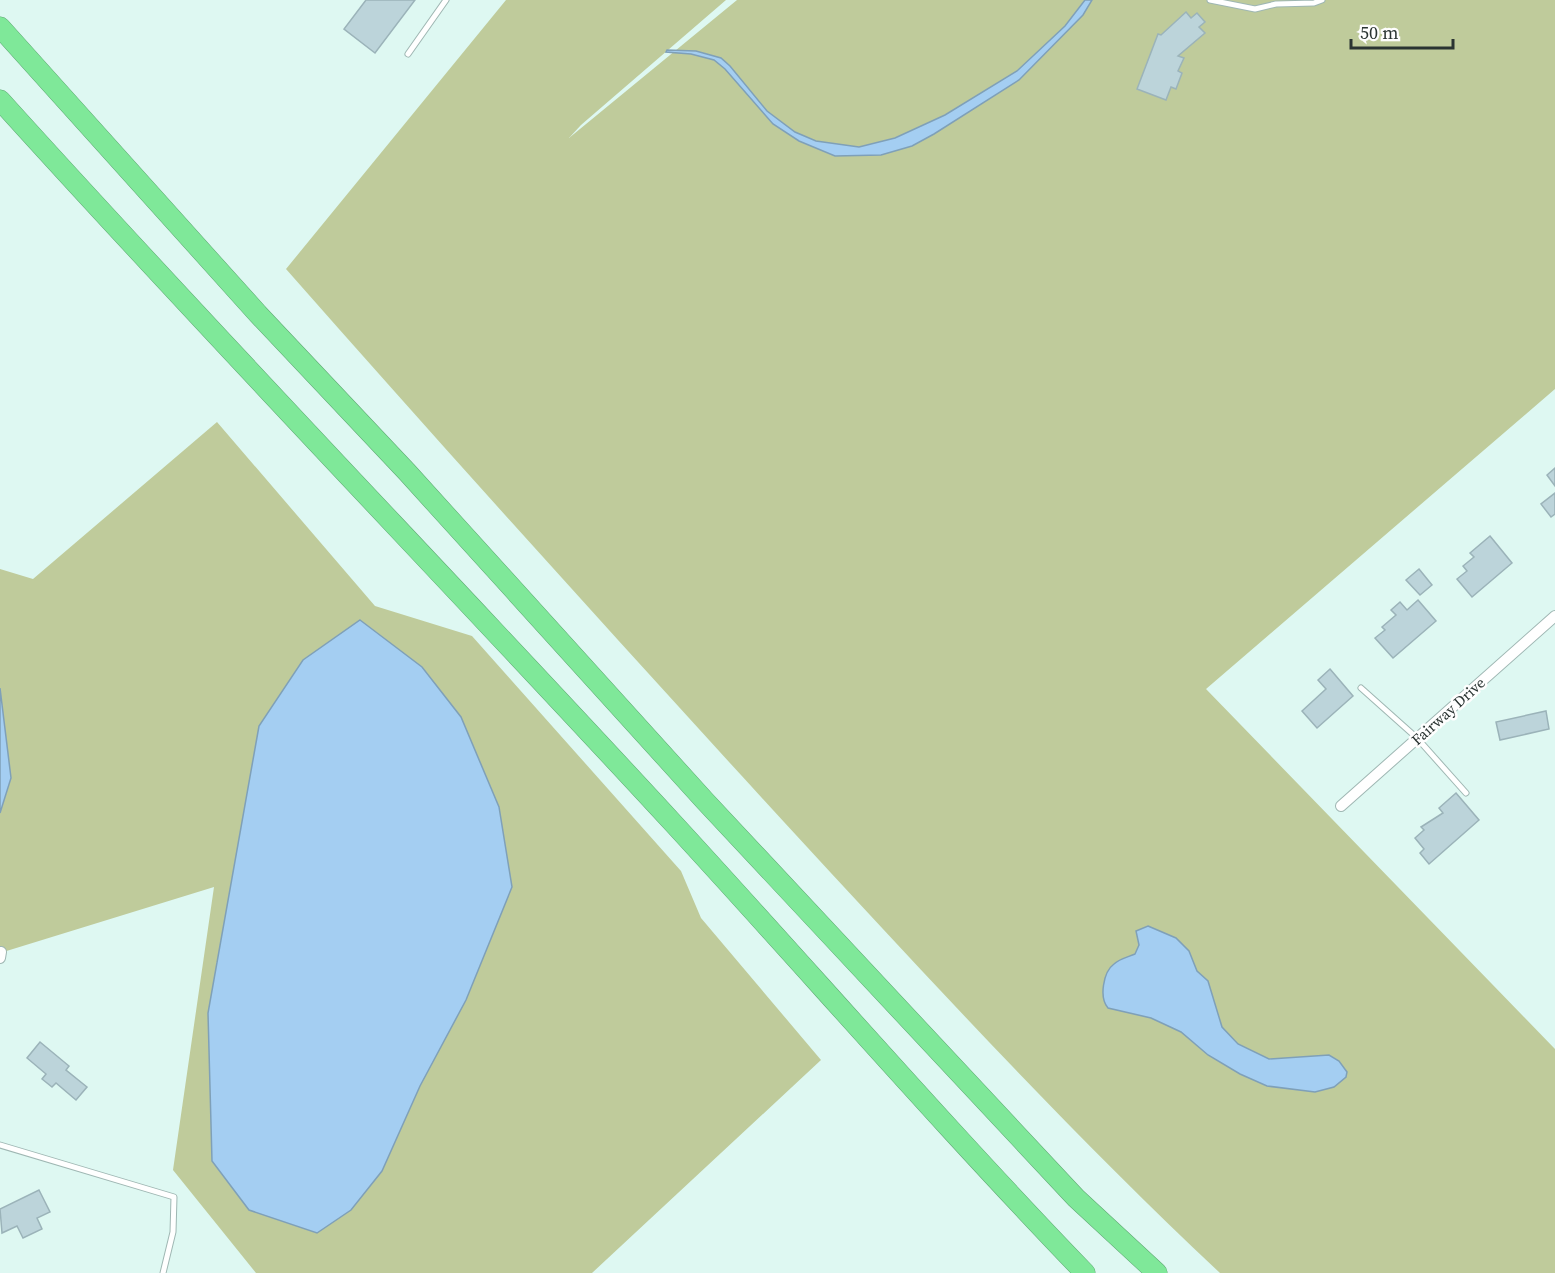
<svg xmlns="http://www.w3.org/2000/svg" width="1555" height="1273" font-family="'Source Serif 4',serif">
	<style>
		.green { fill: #bfcb9b; fill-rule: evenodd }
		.water { fill: #a4cef2; stroke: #7fa0b8; stroke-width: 1.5 }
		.building { fill: #bcd4da; stroke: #9bb3b9; stroke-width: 1.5 }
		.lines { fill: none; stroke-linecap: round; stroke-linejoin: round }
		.lane-casing { stroke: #9fb7b3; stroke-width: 7 }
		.street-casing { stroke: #9fb7b3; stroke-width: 12 }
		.highway-casing { stroke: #61a975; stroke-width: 21 }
		.lane { stroke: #fff; stroke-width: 5 }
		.street { stroke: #fff; stroke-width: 10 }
		.highway { stroke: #7fe899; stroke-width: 20 }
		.labels { text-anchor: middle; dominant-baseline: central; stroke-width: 5; stroke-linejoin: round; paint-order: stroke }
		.street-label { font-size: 15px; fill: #2a3432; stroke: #fefefe }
	</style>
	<rect width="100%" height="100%" fill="#def8f2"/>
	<!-- green -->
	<g class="green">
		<path d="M 506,0 L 726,0 L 581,125 L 569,138 L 737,0 L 1555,0 L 1555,389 L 1206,689 L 1555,1049 L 1555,1273 L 1220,1273 C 1068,1130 926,976 784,822 C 616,639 450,455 286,269 Z"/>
		<path d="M 217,422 L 375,606 L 472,636 L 681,871 L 701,918 L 821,1060 L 592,1273 L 256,1273 L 173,1170 L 214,887 L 0,953 L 0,813 L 11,778 L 0,688 L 0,569 L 33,579 ZM 216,962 L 420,1086 L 382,1171 Z"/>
	</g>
	<!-- water -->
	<g class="water">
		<path d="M 1085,0 L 1092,0 L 1083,15 L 1019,80 L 934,134 L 912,146 L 881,155 L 835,156 L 799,141 L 773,124 L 725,69 L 714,60 L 691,54 L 666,52 L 667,50 L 696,51 L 721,58 L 730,66 L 767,111 L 795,132 L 816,141 L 859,147 L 895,138 L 945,115 L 1017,71 L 1065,26 Z"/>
		<path d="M 360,620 L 422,667 L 461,717 L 499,807 L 512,887 L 466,1000 L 420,1086 L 382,1171 L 351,1210 L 317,1233 L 249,1210 L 212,1161 L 208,1013 L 259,726 L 303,660 Z"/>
		<path d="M 0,688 L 11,778 L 0,813 Z"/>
		<path d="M 1148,926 L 1176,938 L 1189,951 L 1197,971 L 1208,981 L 1222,1027 L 1238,1044 L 1269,1059 L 1329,1055 L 1339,1061 L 1347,1072 L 1346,1077 L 1334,1087 L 1315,1092 L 1267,1086 L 1240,1074 L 1208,1055 L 1181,1032 L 1151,1018 L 1108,1008 C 1099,998 1103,972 1114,964 C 1119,959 1128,957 1135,954 L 1139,945 L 1136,931 Z"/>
	</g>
	<!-- building -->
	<g class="building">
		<path d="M 366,0 L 415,0 L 375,53 L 344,29 Z"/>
		<path d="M 1186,12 L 1191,18 L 1197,13 L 1205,22 L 1199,27 L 1205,33 L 1178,56 L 1184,58 L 1178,71 L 1182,73 L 1176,89 L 1171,87 L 1166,100 L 1137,89 L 1158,34 L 1161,35 Z"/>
		<path d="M 1555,468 L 1555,486 L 1547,475 Z"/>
		<path d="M 1555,493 L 1555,514 L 1551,517 L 1541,504 Z"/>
		<path d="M 1490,536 L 1512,563 L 1472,597 L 1457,579 L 1467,571 L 1463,566 L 1474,557 L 1470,553 Z"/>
		<path d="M 1419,569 L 1432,585 L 1420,595 L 1406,580 Z"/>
		<path d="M 1418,600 L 1436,621 L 1393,658 L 1375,638 L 1385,630 L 1382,627 L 1396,615 L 1391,610 L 1400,602 L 1407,610 Z"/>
		<path d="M 1330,669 L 1353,696 L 1317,728 L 1302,711 L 1326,689 L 1318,680 Z"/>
		<path d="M 1546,711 L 1549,729 L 1500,740 L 1496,722 Z"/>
		<path d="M 1456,793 L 1479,820 L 1429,864 L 1420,853 L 1424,849 L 1415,838 L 1424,830 L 1421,827 L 1443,813 L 1439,808 Z"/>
		<path d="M 40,1042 L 69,1066 L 66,1070 L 87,1087 L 76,1100 L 56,1083 L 52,1087 L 42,1079 L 46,1074 L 27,1058 Z"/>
		<path d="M 39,1190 L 50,1212 L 37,1218 L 42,1229 L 23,1238 L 17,1226 L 2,1233 L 0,1209 Z"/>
	</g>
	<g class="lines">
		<defs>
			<g id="lane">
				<path d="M 1210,0 L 1255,9 L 1276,4 L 1314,3 L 1322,0"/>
				<path d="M 408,54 L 446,0"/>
				<path d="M 1361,688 L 1417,738 L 1466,793"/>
				<path d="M 0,1145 L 174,1197 L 173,1232 L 163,1273"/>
			</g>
			<g id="street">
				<path d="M 1341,806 L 1555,616"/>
				<path d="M 0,958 L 1,952"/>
			</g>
			<g id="highway">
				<path d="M 0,27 L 258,314 L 407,472 L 705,801 L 1076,1198 L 1157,1273"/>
				<path d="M 0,100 C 221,345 450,581 673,823 C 811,973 944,1127 1085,1273"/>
			</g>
		</defs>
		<!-- lane casing -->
		<use href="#lane" class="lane-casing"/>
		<!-- street casing -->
		<use href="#street" class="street-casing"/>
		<!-- highway casing -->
		<use href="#highway" class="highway-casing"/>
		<!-- lane -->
		<use href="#lane" class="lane"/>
		<!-- street -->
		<use href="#street" class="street"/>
		<!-- highway -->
		<use href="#highway" class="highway"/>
	</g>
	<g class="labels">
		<!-- street labels -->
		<g class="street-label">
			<text transform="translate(1448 711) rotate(-42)">Fairway Drive</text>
		</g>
	</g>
	<!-- scale -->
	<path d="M1351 39v9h102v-9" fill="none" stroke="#2a3432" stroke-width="3"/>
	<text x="1360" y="39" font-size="18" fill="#2a3432" stroke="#fefefe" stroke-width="4.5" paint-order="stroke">50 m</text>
</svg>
